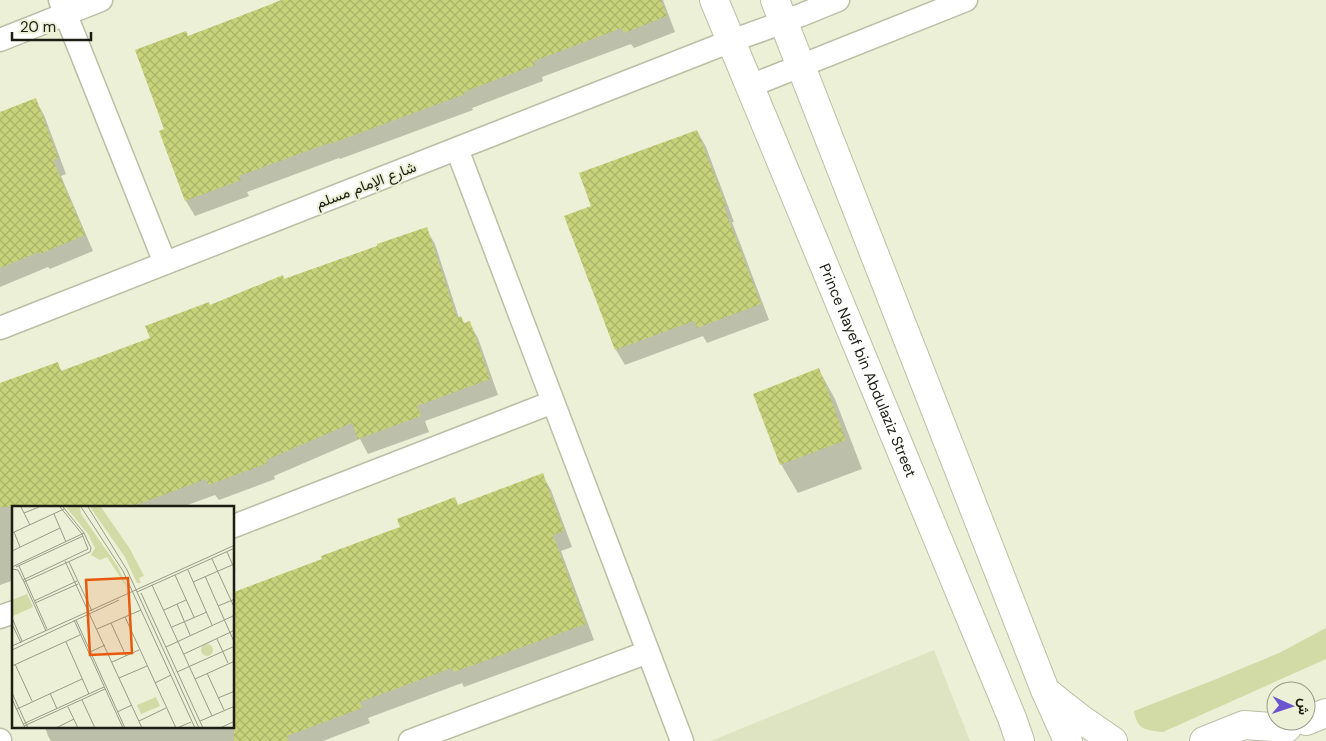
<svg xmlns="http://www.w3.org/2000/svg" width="1326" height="741" font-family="'DM Sans',Vazirmatn,sans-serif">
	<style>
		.built { fill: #dee4c2 }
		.grass { fill: #d2dba5 }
		.shadow { fill: #0003 }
		.building { fill: url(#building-cross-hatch) }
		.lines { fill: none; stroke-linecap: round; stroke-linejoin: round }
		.street-casing { stroke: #bbbfa6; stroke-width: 25 }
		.secondary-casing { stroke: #bbbfa6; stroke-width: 30 }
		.street { stroke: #fff; stroke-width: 22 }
		.secondary { stroke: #fff; stroke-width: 28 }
		.labels { text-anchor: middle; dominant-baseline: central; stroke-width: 4; stroke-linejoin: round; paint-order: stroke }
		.street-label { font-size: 15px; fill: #1c1e14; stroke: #ebf0d6 }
		.inset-road { fill: none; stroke: #989c88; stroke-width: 1 }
		.view { fill: #e8590c; fill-opacity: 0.15; stroke: #e8590c; stroke-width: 2.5 }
		.inset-edge { fill: none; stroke: #1c1e14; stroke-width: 2.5 }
	</style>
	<defs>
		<pattern id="building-cross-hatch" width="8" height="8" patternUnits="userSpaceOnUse" patternTransform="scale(1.25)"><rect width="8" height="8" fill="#c7d37a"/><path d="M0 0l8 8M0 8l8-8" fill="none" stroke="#aab569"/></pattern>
	</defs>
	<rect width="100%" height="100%" fill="#ebf0d6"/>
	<!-- built -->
	<path class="built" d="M 934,650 L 970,741 L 711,741 Z"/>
	<!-- grass -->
	<path class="grass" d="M 1326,628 L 1326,659 L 1163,732 C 1145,730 1137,730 1134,711 L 1214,680 L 1279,653 Z"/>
	<!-- shadow -->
	<g class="shadow">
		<path d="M 281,0 L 663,0 L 675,32 L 634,48 L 631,44 L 542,77 L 543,81 L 472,108 L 473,110 L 340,159 L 339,158 L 247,192 L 249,196 L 195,216 L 186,201 L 160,132 L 166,130 L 188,38 L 275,4 L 274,3 Z"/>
		<path d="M 35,99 L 44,115 L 66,174 L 61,176 L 93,251 L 50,269 L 48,267 L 0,287 L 0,113 Z"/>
		<path d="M 697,131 L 706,147 L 734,222 L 732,222 L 769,320 L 707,343 L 703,336 L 625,365 L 616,350 L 566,216 L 593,206 Z"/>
		<path d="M 426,229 L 435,244 L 459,318 L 464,324 L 469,323 L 478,338 L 498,395 L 425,421 L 429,432 L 368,454 L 360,439 L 274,476 L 275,479 L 219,500 L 215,495 L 182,507 L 14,507 L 14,580 L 0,585 L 0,385 L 57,363 L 62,372 L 152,339 L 210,306 Z"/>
		<path d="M 819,370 L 835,399 L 862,469 L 798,493 L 781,464 Z"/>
		<path d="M 542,475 L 551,490 L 572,547 L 561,551 L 594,640 L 464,687 L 462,683 L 368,718 L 370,723 L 323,741 L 51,741 L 48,736 L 45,727 L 234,727 L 234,589 L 236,593 Z"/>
	</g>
	<!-- building -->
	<g class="building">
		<path d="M 282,0 L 661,0 L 667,16 L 624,33 L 622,28 L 534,61 L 535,65 L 464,92 L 465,94 L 330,144 L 329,143 L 239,176 L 241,180 L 185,201 L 159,131 L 164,129 L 135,50 L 186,31 L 188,36 Z"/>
		<path d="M 36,98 L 58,158 L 53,160 L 85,235 L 40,254 L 39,252 L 0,268 L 0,112 Z"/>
		<path d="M 697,130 L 726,206 L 724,207 L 761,304 L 697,328 L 694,321 L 615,350 L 564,216 L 591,206 L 579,173 Z"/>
		<path d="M 427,227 L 457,318 L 461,316 L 464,323 L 470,321 L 490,379 L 417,406 L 421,416 L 358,439 L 352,423 L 266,460 L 268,463 L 208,485 L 206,479 L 131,507 L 0,507 L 0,383 L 58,362 L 61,371 L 150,338 L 145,326 L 209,302 L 210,305 L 283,275 L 284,279 L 377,246 L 377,244 Z"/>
		<path d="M 819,368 L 846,440 L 780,465 L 753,394 Z"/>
		<path d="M 543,473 L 564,531 L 553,535 L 586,624 L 454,672 L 452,668 L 360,702 L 362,708 L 287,736 L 289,741 L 234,741 L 234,592 L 322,559 L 321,556 L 400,527 L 397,519 L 455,497 L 458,505 Z"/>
	</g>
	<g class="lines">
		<defs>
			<g id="street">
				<path d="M 60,0 L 165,263"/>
				<path d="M 0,40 L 101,0"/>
				<path d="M 750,86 L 966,0"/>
				<path d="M 457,149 L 682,741"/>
				<path d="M 0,328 L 731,41 L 784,22 L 838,0"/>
				<path d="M 234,526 L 553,402"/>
				<path d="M 0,617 L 14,612"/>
				<path d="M 0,740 L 0,741"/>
				<path d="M 410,741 L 648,652"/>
			</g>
			<g id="secondary">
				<path id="s1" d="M 714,0 L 1012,718 L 1020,741"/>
				<path d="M 775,0 L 1045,690 L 1068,741"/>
				<path d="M 1048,693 L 1081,719 L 1113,741"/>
				<path d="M 1306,721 L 1326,713"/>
				<path d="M 1204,741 L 1244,725 L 1287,728"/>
			</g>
		</defs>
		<!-- street casing -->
		<use href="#street" class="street-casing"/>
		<!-- secondary casing -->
		<use href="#secondary" class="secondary-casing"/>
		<!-- street -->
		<use href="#street" class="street"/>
		<!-- secondary -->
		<use href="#secondary" class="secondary"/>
	</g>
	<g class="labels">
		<!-- street labels -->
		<g class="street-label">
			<text transform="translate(366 185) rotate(-21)">شارع الإمام مسلم</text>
			<text stroke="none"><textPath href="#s1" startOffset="401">Prince Nayef bin Abdulaziz Street</textPath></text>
		</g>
	</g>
	<!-- overview -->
	<g transform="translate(12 506)">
		<rect width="222" height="222" fill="#ebf0d6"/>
		<path d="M 54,1 L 68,1 L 69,8 L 106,61 L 116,83 L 95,51 L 88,54 L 79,49 L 83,42 L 76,28 ZM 78,1 L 89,1 L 118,43 L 132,70 L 127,72 L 129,77 L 125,77 L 113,51 ZM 144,191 L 148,200 L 129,208 L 125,199 Z" fill="#d2dba5"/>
		<path d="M 15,88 L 21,101 L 1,110 L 0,94 ZM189 144a6 6 0 1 1 12 0a6 6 0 1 1-12 0Z" fill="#d2dba5"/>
		<path class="inset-road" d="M 9,1 L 18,19M 51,1 L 72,27M 69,1 L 111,65 L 183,222M 76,1 L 115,64 L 187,222M 12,7 L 27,1M 42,8 L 54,36M 2,26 L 8,41M 0,27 L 52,3M 0,45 L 48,22M 215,46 L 223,64M 200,53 L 223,103M 53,55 L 130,222M 57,56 L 80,105M 7,60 L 35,123M 0,61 L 72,27 L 79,42 L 78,46 L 12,76 L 6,64 L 0,63M 4,61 L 71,30M 176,64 L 200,119M 163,69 L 182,111M 193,70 L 223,138M 11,74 L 76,43 L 70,28 L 48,1M 12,76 L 34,125M 181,76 L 220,59M 140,79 L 200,210M 125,86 L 223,42M 129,87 L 191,222M 22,95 L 65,75M 23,97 L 66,78M 165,98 L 178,129M 206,100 L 223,93M 152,104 L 174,94M 113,111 L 164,222M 0,112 L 10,135M 62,114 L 111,222M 64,114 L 113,222M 99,117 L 114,150M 0,118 L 9,137M 160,121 L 195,106M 85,123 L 129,104M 205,133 L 216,157M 54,136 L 77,188M 0,140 L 223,39M 154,141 L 223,109M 0,144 L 107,94M 78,146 L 93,139M 172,148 L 223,124M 100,156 L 127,144M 3,158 L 20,195M 0,160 L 68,129M 165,166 L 223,140M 195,167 L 212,204M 107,172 L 135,160M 183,173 L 223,155M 143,177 L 159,169M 0,187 L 16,222M 38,187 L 45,203M 206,192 L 223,185M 0,193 L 13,222M 70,194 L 83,222M 56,201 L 66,222M 5,203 L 70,173M 105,206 L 120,199M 127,215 L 154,202M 188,215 L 223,200M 11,218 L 92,181M 12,220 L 93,183M 44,222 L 62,213M 165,222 L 179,216M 208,222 L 223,215"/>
		<path class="view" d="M 116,72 L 120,147 L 78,149 L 74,74 Z"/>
		<rect width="222" height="222" class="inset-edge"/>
	</g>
	<!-- north arrow -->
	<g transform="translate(1291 706) rotate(93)"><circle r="24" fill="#ebf0d6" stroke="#989c88"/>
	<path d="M0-4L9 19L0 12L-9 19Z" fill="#6b55cf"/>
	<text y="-8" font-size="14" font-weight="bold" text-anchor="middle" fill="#1c1e14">ش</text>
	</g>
	<!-- scale -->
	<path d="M12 32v8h79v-8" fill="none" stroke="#1c1e14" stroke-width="2.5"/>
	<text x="20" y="32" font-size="15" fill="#1c1e14" stroke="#ebf0d6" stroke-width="4" paint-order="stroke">20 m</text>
</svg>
